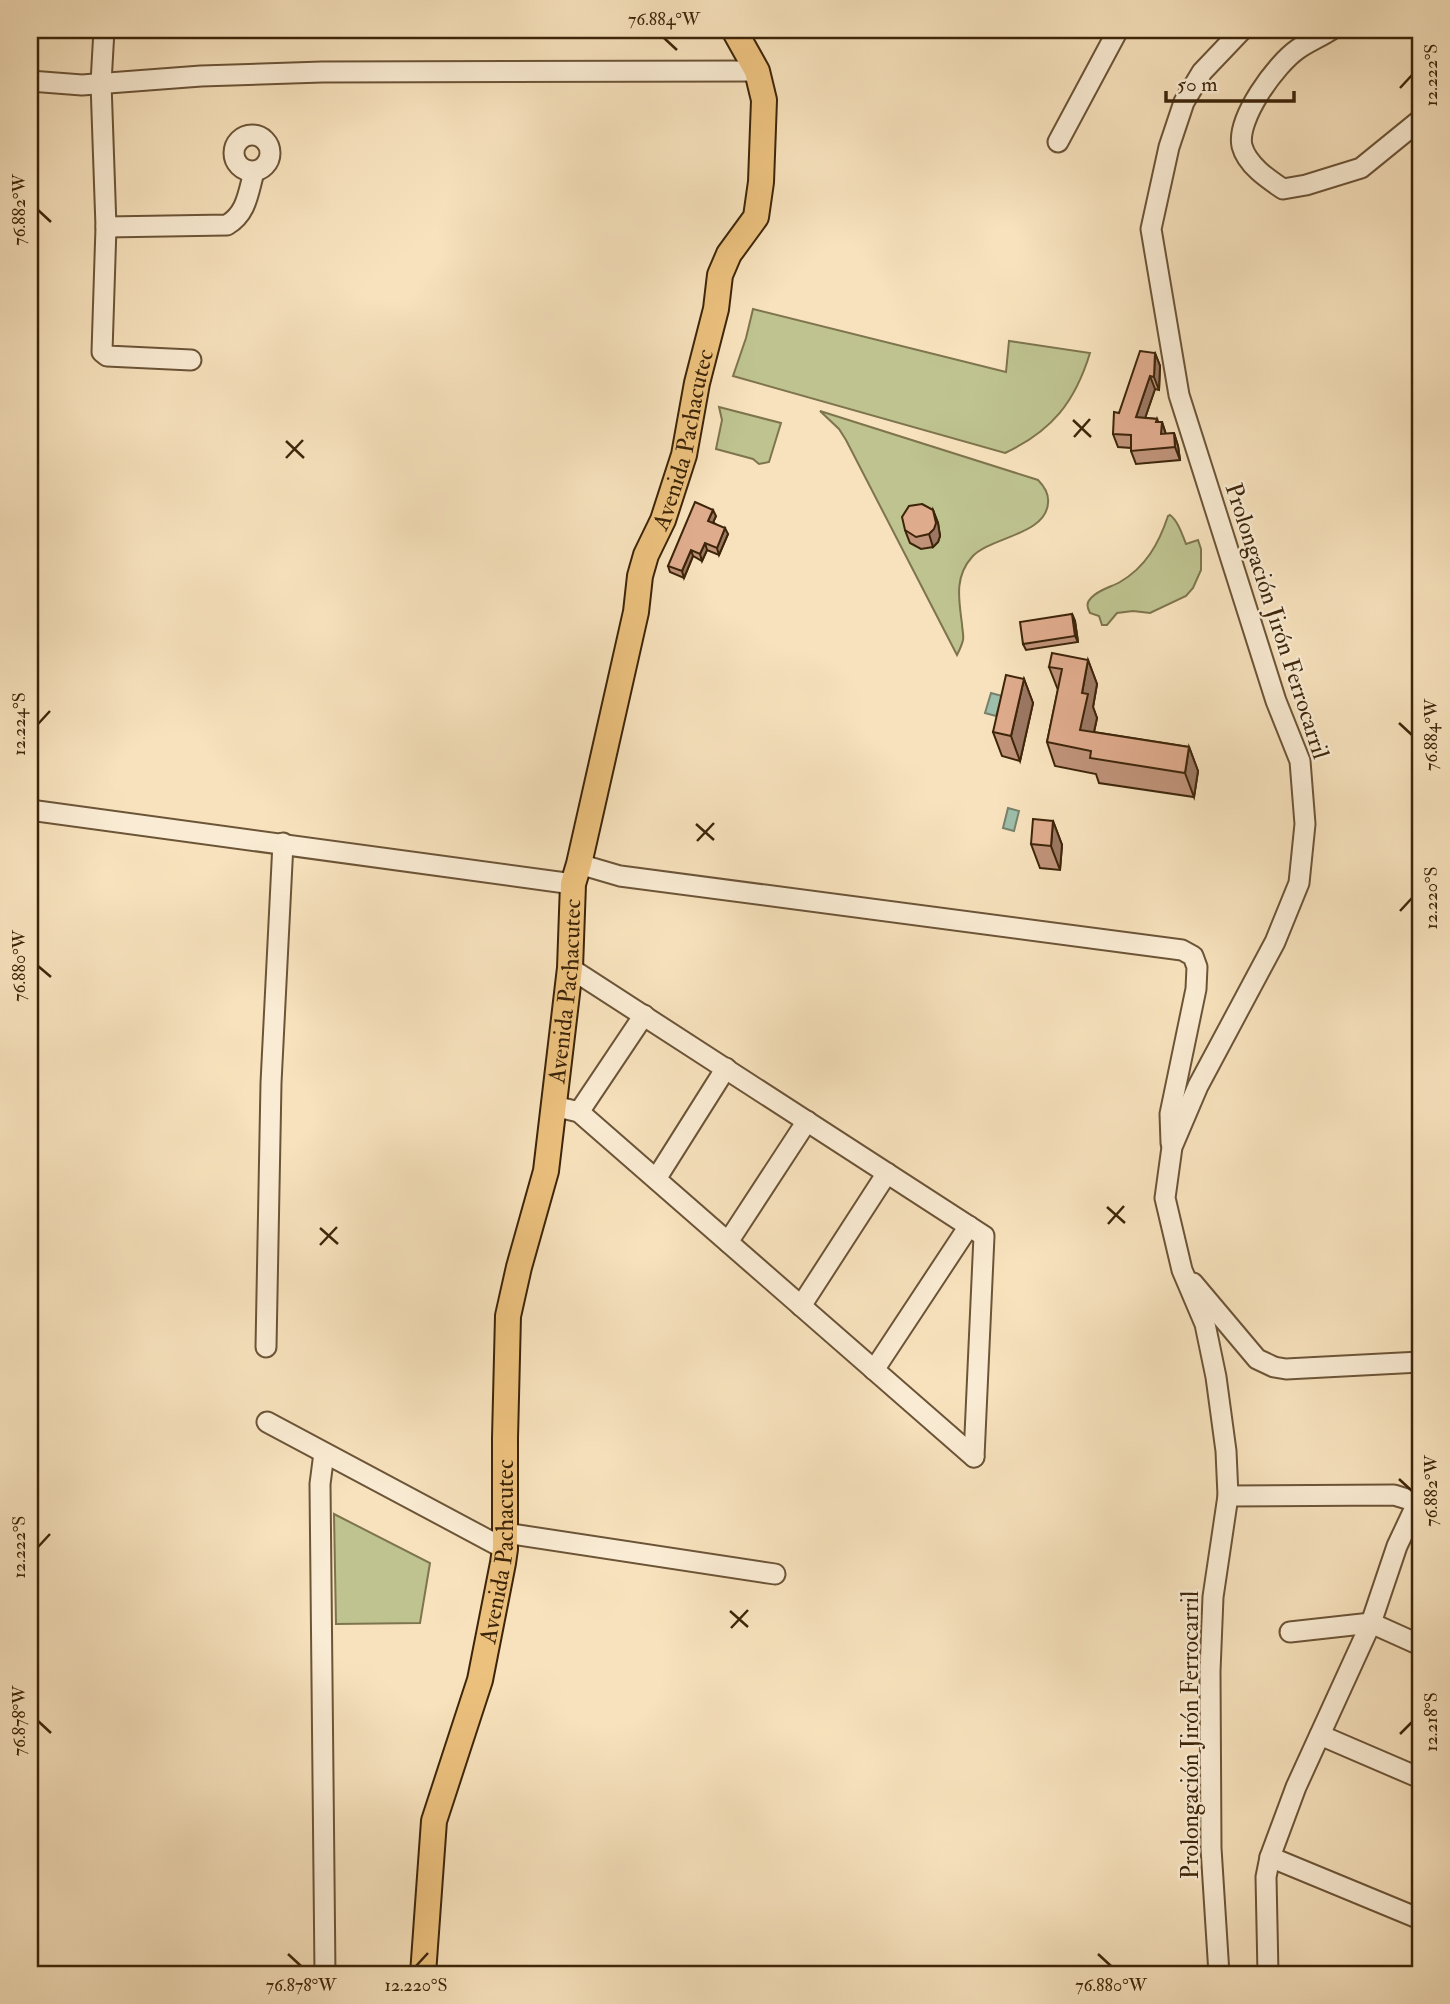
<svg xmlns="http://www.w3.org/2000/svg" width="1450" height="2004" font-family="'IM FELL Double Pica',serif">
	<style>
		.green { fill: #bec390; stroke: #7e744d; stroke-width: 2 }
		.water { fill: #9ebfab; stroke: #77816b; stroke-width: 2 }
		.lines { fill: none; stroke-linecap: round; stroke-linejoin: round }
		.minor-casing { stroke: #6c5437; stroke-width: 23 }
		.major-casing { stroke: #3d250a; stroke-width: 28 }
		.minor { stroke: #faecd4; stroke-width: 19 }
		.major { stroke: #ecc17e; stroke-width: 24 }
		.wall { fill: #c09379; stroke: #3d250a; stroke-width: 2 }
		.shaded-wall { fill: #9c7863; stroke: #3d250a; stroke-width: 2 }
		.building { fill: #dfab8d; stroke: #3d250a; stroke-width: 2 }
		.ticks { fill: none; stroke: #3d250a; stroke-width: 2.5 }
		.labels { text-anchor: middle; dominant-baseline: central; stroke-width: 5; stroke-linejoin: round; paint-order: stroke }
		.street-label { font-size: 24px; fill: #3d250a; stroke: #faecd4 }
		.neatline { fill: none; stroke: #3d250a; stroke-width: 2.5 }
		.ticks-label { font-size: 18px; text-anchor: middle; fill: #3d250a }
	</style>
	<rect width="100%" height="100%" fill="#f7e2bd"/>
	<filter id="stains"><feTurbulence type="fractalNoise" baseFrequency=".00286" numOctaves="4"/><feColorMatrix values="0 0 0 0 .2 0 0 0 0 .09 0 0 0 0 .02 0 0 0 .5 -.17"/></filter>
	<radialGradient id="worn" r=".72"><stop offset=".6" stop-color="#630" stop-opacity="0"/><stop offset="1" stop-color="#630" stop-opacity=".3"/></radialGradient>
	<!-- green -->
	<g class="green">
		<path d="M 753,309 L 1006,372 L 1009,341 L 1090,353 C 1075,402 1052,431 1005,453 L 733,376 L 746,338 Z"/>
		<path d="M 719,407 L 781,423 L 769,462 L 759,464 L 753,459 L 716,449 L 722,420 Z"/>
		<path d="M 820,411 L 1038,480 C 1044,486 1049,494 1048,503 C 1046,535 990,537 972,557 C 954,577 959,600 962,624 C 962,629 964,635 963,640 C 962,645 959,651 957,655 L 846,440 L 839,429 Z"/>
		<path d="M 1170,515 C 1178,521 1182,534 1186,544 L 1198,540 L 1201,549 L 1201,570 L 1193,588 L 1186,596 L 1150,613 L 1133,611 L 1117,613 L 1107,625 L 1102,625 L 1099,616 L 1090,613 C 1087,607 1086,603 1091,598 C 1098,590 1111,587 1120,582 C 1146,567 1159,543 1168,516 Z"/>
		<path d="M 334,1514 L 430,1563 L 420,1623 L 336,1624 Z"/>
	</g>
	<!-- water -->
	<g class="water">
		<path d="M 991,693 L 1002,696 L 996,716 L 985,713 Z"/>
		<path d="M 1008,808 L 1019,811 L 1014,831 L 1003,828 Z"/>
	</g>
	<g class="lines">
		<defs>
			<g id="minor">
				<path d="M 104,30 L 101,83 L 106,227 L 102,352 L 107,356 L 191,360"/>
				<path d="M 1331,30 C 1320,37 1308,42 1298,49 C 1276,64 1236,119 1242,146 C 1247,165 1268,179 1283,189 L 1306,185 L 1361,168 L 1420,120"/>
				<path d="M 30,81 L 82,85 L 201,76 L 322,72 L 757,71"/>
				<circle cx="252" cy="153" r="18"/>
				<path d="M 1058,142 L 1118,30"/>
				<path d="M 106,227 L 227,225 C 247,213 248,193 254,172"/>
				<path d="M 30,810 L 573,884"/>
				<path d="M 579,864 L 620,876 L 1182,950 L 1193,956 L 1197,967 L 1196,989 L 1170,1114 L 1171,1143"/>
				<path d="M 570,968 L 984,1236 L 974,1457"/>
				<path d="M 554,1106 L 579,1112 L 974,1457"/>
				<path d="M 579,1112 L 644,1015"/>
				<path d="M 656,1179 L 726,1068"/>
				<path d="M 728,1242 L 807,1121"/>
				<path d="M 1193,1283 L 1257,1359 L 1274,1367 L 1286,1369 L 1420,1362"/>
				<path d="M 801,1306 L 887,1173"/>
				<path d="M 266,1347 L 271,1083 L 283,843"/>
				<path d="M 874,1370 L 969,1226"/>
				<path d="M 267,1422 L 505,1549"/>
				<path d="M 324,1453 L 320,1484 L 325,1974"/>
				<path d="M 1228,1496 L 1394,1495 L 1420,1503"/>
				<path d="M 505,1533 L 775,1574"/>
				<path d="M 1290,1632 L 1371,1623 L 1420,1645"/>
				<path d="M 1320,1735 L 1420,1778"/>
				<path d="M 1270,1857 L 1420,1919"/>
				<path d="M 1219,1974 L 1211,1848 L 1210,1671 L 1213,1597 L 1228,1496 L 1226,1451 L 1216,1377 L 1205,1324 L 1182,1270 L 1165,1198 L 1172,1147 L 1198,1086 L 1275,942 L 1299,883 L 1305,824 L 1300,761 L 1276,701 L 1179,395 L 1151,229 L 1169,147 L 1184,102 L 1202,72 L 1242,30"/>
				<path d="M 1268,1974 L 1266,1877 L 1270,1857 L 1296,1787 L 1371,1623 L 1397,1546 L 1420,1497"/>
			</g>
			<g id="major">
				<path id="s1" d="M 423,1974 L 434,1821 L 480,1680 L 503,1563 L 505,1549 L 505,1438 L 508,1316 L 519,1267 L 546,1171 L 570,968 L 573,884 L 579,864 L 636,612 L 640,576 L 646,555 L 663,520 L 684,455 L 697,383 L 716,309 L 720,275 L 729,254 L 756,217 L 761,182 L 764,100 L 757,71 L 734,30"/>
			</g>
		</defs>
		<!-- minor casing -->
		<use href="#minor" class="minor-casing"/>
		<!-- major casing -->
		<use href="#major" class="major-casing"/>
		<!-- minor -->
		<use href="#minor" class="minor"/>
		<!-- major -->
		<use href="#major" class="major"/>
	</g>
	<!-- wall -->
	<g class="wall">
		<path d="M 1155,353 L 1160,366 L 1159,390 L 1155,389 L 1145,418 L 1157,419 L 1158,422 L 1162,422 L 1166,434 L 1174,433 L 1178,446 L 1180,460 L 1136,464 L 1131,451 L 1131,448 L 1118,447 L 1113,434 L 1119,413 Z"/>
		<path d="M 933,510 L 938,523 L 940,536 L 938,542 L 933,547 L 921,549 L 910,543 L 905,530 Z"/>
		<path d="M 716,516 L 713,522 L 728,534 L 719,555 L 707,550 L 702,561 L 693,556 L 684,578 L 670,572 L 668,566 Z"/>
		<path d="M 1072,614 L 1075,621 L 1078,642 L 1026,650 L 1023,644 Z"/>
		<path d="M 1088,660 L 1097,684 L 1093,707 L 1097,718 L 1094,732 L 1189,747 L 1198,771 L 1194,797 L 1099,783 L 1096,774 L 1055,766 L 1047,742 L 1058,690 L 1049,667 Z"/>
		<path d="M 1024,679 L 1033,703 L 1020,761 L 1002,756 L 993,732 Z"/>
		<path d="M 1053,821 L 1062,845 L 1060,870 L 1040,868 L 1031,844 Z"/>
	</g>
	<!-- shaded-wall -->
	<g class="shaded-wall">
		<path d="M 1155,353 L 1160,366 L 1159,390 L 1154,377 Z"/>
		<path d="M 1150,376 L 1155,389 L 1141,430 L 1136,417 Z"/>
		<path d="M 1157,419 L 1161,431 L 1162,422 L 1166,435 L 1166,447 L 1156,422 Z"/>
		<path d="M 1174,433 L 1178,446 L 1180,460 L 1175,447 Z"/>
		<path d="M 713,510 L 716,516 L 711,527 L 708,521 Z"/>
		<path d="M 933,510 L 938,523 L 940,536 L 938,542 L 933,547 L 929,534 Z"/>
		<path d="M 725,528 L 728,534 L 719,555 L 717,548 Z"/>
		<path d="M 705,543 L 707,550 L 702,561 L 700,554 Z"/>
		<path d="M 691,550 L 693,556 L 684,578 L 682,571 Z"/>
		<path d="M 1072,614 L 1075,621 L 1078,642 L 1075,636 Z"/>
		<path d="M 1088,660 L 1097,684 L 1093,707 L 1097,718 L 1090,750 L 1080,730 L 1082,693 Z"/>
		<path d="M 1024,679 L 1033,703 L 1020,761 L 1011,736 Z"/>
		<path d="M 1189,747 L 1198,771 L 1194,797 L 1185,773 Z"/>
		<path d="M 1053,821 L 1062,845 L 1060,870 L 1051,846 Z"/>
	</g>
	<!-- building -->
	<g class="building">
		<path d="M 1140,351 L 1155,353 L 1154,377 L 1150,376 L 1136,417 L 1157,419 L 1156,422 L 1162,422 L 1161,434 L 1174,433 L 1175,447 L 1131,451 L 1131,435 L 1113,434 L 1114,412 L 1119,413 Z"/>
		<path d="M 695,502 L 713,510 L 708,521 L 725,528 L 717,548 L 705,543 L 700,554 L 691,550 L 682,571 L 668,566 Z"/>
		<path d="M 922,504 L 933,510 L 936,523 L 934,529 L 929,534 L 916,537 L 905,530 L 902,517 L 909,506 Z"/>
		<path d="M 1072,614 L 1075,636 L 1023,644 L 1020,622 Z"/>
		<path d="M 1052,653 L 1088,660 L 1082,693 L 1088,694 L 1080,730 L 1189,747 L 1185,773 L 1090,758 L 1091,751 L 1047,742 L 1062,669 L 1049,667 Z"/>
		<path d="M 1006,675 L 1024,679 L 1011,736 L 993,732 Z"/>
		<path d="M 1033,819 L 1053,821 L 1051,846 L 1031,844 Z"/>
	</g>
	<!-- ticks -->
	<path class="ticks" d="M 664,38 L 677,50M 1400,88 L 1412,75M 38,210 L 51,222M 1073,420 L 1091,437M 1074,437 L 1090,419M 286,441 L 304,458M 286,458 L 303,440M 1399,723 L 1412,735M 38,724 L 50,711M 696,824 L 714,840M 697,841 L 714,823M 1400,911 L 1412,898M 38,966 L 51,977M 1107,1207 L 1125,1223M 1108,1224 L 1124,1206M 320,1228 L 338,1244M 320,1245 L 337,1227M 1399,1479 L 1412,1491M 38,1547 L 50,1534M 730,1611 L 748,1627M 731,1628 L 748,1610M 38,1721 L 51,1733M 1400,1734 L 1412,1722M 288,1954 L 301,1966M 1098,1954 L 1111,1966M 416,1966 L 428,1953"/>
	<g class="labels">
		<!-- street labels -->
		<g class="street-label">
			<text stroke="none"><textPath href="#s1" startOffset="1566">Avenida Pachacutec</textPath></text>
			<text transform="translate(1277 621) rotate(72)">Prolongación Jirón Ferrocarril</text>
			<text stroke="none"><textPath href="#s1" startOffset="999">Avenida Pachacutec</textPath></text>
			<text stroke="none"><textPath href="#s1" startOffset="432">Avenida Pachacutec</textPath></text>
			<text transform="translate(1190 1735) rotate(-90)">Prolongación Jirón Ferrocarril</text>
		</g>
	</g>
	<!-- margin -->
	<rect width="1450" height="2004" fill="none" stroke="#f7e2bd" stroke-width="77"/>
	<!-- scale -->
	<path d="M1166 91v10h128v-10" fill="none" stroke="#3d250a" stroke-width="3.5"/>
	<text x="1177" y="91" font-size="21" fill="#3d250a" stroke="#faecd4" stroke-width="5" paint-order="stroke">50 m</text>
	<rect x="38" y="38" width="1374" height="1928" class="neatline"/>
	<g class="ticks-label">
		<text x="664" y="25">76.884°W</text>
		<text transform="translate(1431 75) rotate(-90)" y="6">12.222°S</text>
		<text transform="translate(19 210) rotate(-90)" y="6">76.882°W</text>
		<text transform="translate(19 724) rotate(-90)" y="6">12.224°S</text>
		<text transform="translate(1431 735) rotate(-90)" y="6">76.884°W</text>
		<text transform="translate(1431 898) rotate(-90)" y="6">12.220°S</text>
		<text transform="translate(19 966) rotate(-90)" y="6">76.880°W</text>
		<text transform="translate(1431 1491) rotate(-90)" y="6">76.882°W</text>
		<text transform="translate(19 1547) rotate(-90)" y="6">12.222°S</text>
		<text transform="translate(19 1721) rotate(-90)" y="6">76.878°W</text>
		<text transform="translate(1431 1722) rotate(-90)" y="6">12.218°S</text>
		<text x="301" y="1991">76.878°W</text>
		<text x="416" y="1991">12.220°S</text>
		<text x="1111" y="1991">76.880°W</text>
	</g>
	<rect width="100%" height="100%" filter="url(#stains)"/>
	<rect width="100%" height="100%" fill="url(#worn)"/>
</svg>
